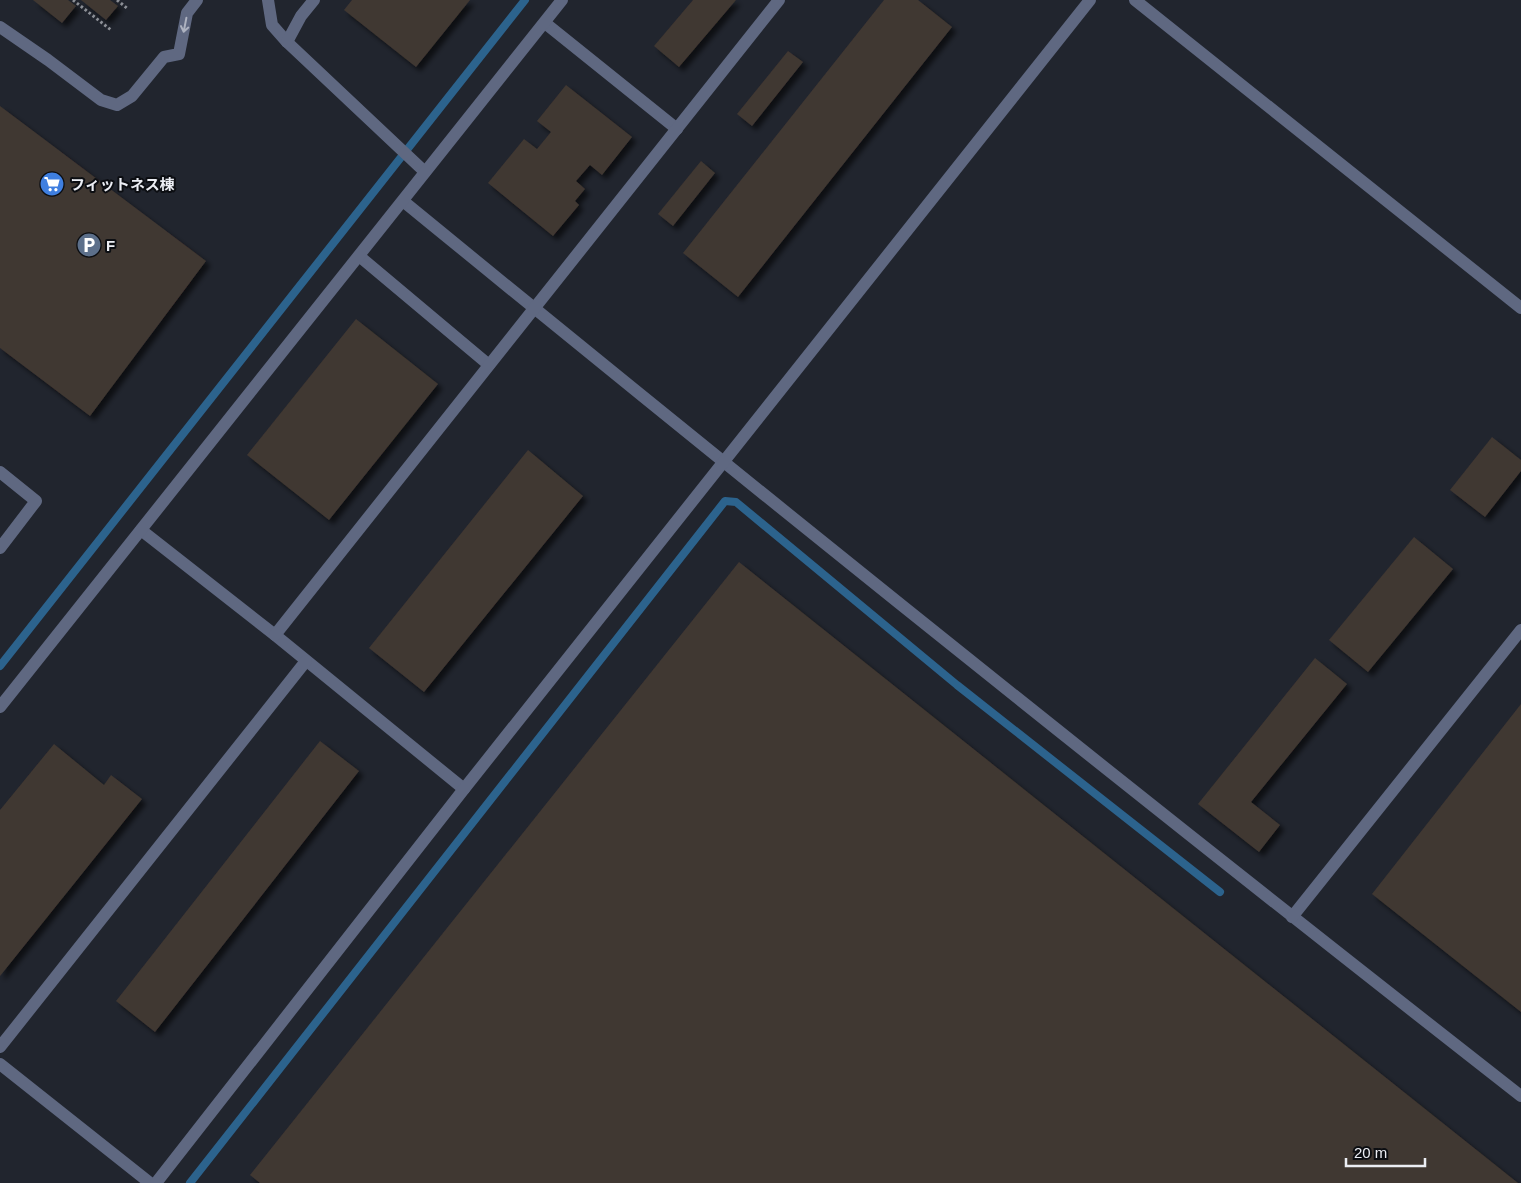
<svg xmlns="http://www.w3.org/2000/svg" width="1521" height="1183" font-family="Helvetica,'Noto Sans JP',sans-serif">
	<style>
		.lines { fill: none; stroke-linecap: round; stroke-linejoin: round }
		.stream { stroke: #2c638d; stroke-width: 8 }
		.building { fill: #403731; filter: url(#shadow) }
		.path { stroke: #8c8f96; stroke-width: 3; stroke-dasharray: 2.5 2.5; stroke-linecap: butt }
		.minor { stroke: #5f6881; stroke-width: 12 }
		.oneway { stroke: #adb2c0 }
		.labels { text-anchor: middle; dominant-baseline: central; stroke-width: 4; stroke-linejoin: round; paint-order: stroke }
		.poi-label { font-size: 15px; font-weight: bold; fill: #eceef4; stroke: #0c0e12; text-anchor: start }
	</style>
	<defs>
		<filter id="shadow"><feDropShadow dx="4.5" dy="4.5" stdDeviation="2.5" flood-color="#0009"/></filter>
	</defs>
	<rect width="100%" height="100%" fill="#21252e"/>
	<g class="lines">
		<!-- stream -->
		<g class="stream">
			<path d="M 0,666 L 525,0"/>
			<path d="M 190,1183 L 725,501 L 736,502 L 957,685 L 1220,892"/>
		</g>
	</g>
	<!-- building -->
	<g class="building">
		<path d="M 33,0 L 68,0 L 76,6 L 62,23 Z"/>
		<path d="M 81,0 L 110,0 L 118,6 L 106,20 Z"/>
		<path d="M 352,0 L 470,0 L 416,67 L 344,10 Z"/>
		<path d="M 693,0 L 736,0 L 679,67 L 654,46 Z"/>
		<path d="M 884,0 L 918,0 L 952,27 L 738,297 L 683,253 Z"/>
		<path d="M 788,51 L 803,62 L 752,126 L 737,114 Z"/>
		<path d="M 566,85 L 632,137 L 602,175 L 590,165 L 576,181 L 585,189 L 575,201 L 579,205 L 553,236 L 488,183 L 524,139 L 537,149 L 551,132 L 537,121 Z"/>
		<path d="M 0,106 L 206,261 L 90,416 L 0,348 Z"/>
		<path d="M 701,161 L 715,173 L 673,226 L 658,214 Z"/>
		<path d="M 356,319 L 438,384 L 329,520 L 247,455 Z"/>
		<path d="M 1492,437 L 1521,460 L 1521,471 L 1485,517 L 1450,490 Z"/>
		<path d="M 528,450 L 583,496 L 424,692 L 369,648 Z"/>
		<path d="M 1414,537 L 1453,569 L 1368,672 L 1329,640 Z"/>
		<path d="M 739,562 L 1518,1183 L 260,1183 L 250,1175 Z"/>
		<path d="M 1315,658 L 1347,684 L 1251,802 L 1280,825 L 1259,852 L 1198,804 Z"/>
		<path d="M 1521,704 L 1521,1012 L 1372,894 Z"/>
		<path d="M 320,741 L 359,771 L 155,1032 L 116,1001 Z"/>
		<path d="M 54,744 L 104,785 L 111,775 L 142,799 L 0,976 L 0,810 Z"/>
	</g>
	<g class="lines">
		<!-- path -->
		<g class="path">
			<path d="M 73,0 L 111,30"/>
			<path d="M 117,0 L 128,9"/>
		</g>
		<!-- minor -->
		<g class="minor">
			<path d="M 268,0 L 272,25 L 287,42 L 425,172"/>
			<path d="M 1135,0 L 1521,308"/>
			<path d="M 545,23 L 677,129"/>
			<path d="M 0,27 L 48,60 L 101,100 L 117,105 L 132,96 L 164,57 L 179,54 L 187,13 L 197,0"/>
			<path d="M 287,42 L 301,16 L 314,0"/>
			<path d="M 403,201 C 772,503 1145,802 1521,1096"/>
			<path d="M 359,256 L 489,365"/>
			<path d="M 0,472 L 36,501 L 0,548"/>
			<path d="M 141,530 L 275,635 L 464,789"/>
			<path d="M 275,635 L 779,0"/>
			<path d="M 0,707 L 562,0"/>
			<path d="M 1292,917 L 1521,630"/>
			<path d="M 0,1047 L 306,661"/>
			<path d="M 0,1064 L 150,1183"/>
			<path d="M 156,1183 L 464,789 L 1090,0"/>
		</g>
	</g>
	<!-- one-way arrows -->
	<defs><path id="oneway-shaft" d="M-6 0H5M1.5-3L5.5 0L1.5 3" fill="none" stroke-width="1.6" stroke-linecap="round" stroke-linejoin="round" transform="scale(1.25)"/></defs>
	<use class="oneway" href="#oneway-shaft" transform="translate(185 25) rotate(101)"/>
	<!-- icons -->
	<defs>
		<symbol id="supermarket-disc" viewBox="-11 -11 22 22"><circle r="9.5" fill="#3f7fe0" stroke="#0c0e12"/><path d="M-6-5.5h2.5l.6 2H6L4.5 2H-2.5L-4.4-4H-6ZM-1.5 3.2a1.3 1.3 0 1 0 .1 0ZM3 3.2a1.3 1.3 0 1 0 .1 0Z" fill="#fff"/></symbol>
		<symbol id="parking-disc" viewBox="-11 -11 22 22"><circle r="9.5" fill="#5c6f8a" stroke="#0c0e12"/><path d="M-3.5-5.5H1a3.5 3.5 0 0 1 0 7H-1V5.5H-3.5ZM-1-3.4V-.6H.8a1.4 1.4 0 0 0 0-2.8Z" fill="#fff"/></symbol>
	</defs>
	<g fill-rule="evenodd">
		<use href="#supermarket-disc" x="38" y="170" width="28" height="28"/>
		<use href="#parking-disc" x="75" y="231" width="28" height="28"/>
	</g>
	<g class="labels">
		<!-- poi labels -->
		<g class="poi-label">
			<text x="70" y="184">フィットネス棟</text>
			<text x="106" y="245">F</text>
		</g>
	</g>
	<!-- scale -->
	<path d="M1346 1158v8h79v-8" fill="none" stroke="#eceef4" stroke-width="2.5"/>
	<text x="1354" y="1158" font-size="15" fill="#eceef4" stroke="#0c0e12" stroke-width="4" paint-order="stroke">20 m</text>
</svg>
